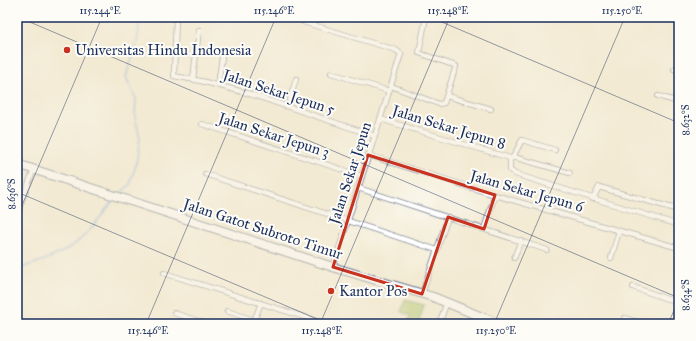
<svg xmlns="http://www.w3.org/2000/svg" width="696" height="341" font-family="'IM FELL Great Primer',serif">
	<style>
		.green { fill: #b2cb71; stroke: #667d68 }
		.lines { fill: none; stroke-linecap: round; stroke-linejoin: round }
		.stream { stroke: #76a7e1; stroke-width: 1.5 }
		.street-casing { stroke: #667087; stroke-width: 6 }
		.highway-casing { stroke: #667087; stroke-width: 10 }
		.street { stroke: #fff; stroke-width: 4.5 }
		.highway { stroke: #fff; stroke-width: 8 }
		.marked { fill: none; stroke: #c8321e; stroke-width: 3; stroke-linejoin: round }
		.ticks { fill: none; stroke: #1b2f5e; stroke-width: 1; stroke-opacity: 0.45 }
		.poi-dot { fill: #c8321e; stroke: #fdfcf7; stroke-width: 1.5 }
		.labels { text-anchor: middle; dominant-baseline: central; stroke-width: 4; stroke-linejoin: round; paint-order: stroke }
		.poi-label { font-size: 15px; fill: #1b2f5e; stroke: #fdfcf7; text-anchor: start }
		.street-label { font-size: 15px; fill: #1b2f5e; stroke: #fdfcf7 }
		.neatline { fill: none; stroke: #1b2f5e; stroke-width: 1.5 }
		.ticks-label { font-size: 10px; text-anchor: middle; fill: #1b2f5e }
	</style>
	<rect width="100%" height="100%" fill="#fdfcf7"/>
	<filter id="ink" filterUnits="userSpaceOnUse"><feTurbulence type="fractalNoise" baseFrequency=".025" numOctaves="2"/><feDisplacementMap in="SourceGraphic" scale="8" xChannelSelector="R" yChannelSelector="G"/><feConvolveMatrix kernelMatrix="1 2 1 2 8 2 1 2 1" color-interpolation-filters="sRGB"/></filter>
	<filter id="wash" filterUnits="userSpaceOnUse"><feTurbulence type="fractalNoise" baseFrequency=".012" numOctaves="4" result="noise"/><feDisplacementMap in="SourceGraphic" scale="16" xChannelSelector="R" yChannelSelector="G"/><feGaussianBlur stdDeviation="0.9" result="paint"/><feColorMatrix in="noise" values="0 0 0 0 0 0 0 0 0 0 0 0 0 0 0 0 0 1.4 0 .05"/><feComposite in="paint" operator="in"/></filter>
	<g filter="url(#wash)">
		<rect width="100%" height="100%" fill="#f2ead2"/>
		<!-- green -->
		<path class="green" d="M 405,300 L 424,305 L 418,324 L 408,323 L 410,315 L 401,312 Z"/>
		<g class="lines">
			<!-- stream -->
			<g class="stream">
				<path d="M 119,194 L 130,185 L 136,164 L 140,138 L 135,117 L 136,99 L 126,77 C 131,57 142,39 138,17"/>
				<path d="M 17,269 C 41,262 65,254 83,237 C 95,226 105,210 115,198"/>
			</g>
		</g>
	</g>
	<g filter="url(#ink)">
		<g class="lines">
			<defs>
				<g id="street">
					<path d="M 176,17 L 174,76 L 201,81 L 247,93 L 375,136"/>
					<path d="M 303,22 L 396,50 L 401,54 L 333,267"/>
					<path d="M 17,26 L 20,17"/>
					<path d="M 674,69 L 679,71"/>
					<path d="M 331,73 L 389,91"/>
					<path d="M 193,79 L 199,30"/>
					<path d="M 218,85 L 222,57"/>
					<path d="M 391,86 L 439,104 L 444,103 L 456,66 L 419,53 L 426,17"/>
					<path d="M 447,96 L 491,109"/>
					<path d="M 658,96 L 679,102"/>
					<path d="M 288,106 L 296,79"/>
					<path d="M 380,119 L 510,158 L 517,158 L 570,173"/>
					<path d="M 202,124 L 362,176"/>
					<path d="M 368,155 L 495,195 L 679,248"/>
					<path d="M 513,157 L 522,140 L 555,150"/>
					<path d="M 510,158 L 510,170 L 515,174 L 679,225"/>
					<path d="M 205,174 L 437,250"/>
					<path d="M 358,188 L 547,250"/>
					<path d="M 593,199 L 599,187 L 679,210"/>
					<path d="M 17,214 L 34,169"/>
					<path d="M 484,229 L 495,195"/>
					<path d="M 514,258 L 521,240"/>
					<path d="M 611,258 L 619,231"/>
					<path d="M 164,273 L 327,324"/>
					<path d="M 633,287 L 679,303"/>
					<path d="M 422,294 L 448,217"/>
					<path d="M 227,311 L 254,320"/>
					<path d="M 174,313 L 207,324"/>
					<path d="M 625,318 L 644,324"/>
					<path d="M 249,324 L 254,321 L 261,303"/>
					<path d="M 439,324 L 447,302"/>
				</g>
				<path id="highway" d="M 17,164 L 339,269 L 433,297 L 499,324"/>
			</defs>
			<!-- street casing -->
			<use href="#street" class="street-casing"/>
			<!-- highway casing -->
			<use href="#highway" class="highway-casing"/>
			<!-- street -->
			<use href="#street" class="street"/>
			<!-- highway -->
			<use href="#highway" class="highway"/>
		</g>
	</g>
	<!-- marked area -->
	<path d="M0 0H696V341H0ZM 368,155 L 495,195 L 484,229 L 448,217 L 422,294 L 333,267 Z" fill="#f2ead2" fill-opacity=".55" fill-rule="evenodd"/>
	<path class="marked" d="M 368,155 L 495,195 L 484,229 L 448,217 L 422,294 L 333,267 Z"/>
	<!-- ticks -->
	<path class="ticks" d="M 18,17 L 679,298M 430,17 L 679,123M 17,192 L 329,324M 17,217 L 102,17M 146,324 L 276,17M 320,324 L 450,17M 494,324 L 625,17M 668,324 L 679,299"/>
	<!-- markers -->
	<g class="poi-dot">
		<circle cx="67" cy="50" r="4"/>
		<circle cx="331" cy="291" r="4"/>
	</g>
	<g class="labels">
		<!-- poi labels -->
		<g class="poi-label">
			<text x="75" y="50">Universitas Hindu Indonesia</text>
			<text x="339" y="291">Kantor Pos</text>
		</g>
		<!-- street labels -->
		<g class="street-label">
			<text transform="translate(279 92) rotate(18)">Jalan Sekar Jepun 5</text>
			<text transform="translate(449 127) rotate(17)">Jalan Sekar Jepun 8</text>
			<text transform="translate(274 135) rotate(18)">Jalan Sekar Jepun 3</text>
			<text transform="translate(350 173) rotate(-72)">Jalan Sekar Jepun</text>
			<text transform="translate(527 191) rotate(16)">Jalan Sekar Jepun 6</text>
			<text transform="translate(263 229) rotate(18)">Jalan Gatot Subroto Timur</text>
		</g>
	</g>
	<!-- margin -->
	<rect width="696" height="341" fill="none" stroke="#fdfcf7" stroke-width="44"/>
	<rect x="22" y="22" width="652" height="297" class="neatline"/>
	<g class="ticks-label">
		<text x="100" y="14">115.244°E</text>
		<text x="274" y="14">115.246°E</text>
		<text x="448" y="14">115.248°E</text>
		<text x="622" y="14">115.250°E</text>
		<text transform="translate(685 120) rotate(-90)" y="4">8.632°S</text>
		<text transform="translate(11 194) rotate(-90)" y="4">8.636°S</text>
		<text transform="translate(685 295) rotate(-90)" y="4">8.634°S</text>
		<text x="148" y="334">115.246°E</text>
		<text x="322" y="334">115.248°E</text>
		<text x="496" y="334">115.250°E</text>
	</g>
</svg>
